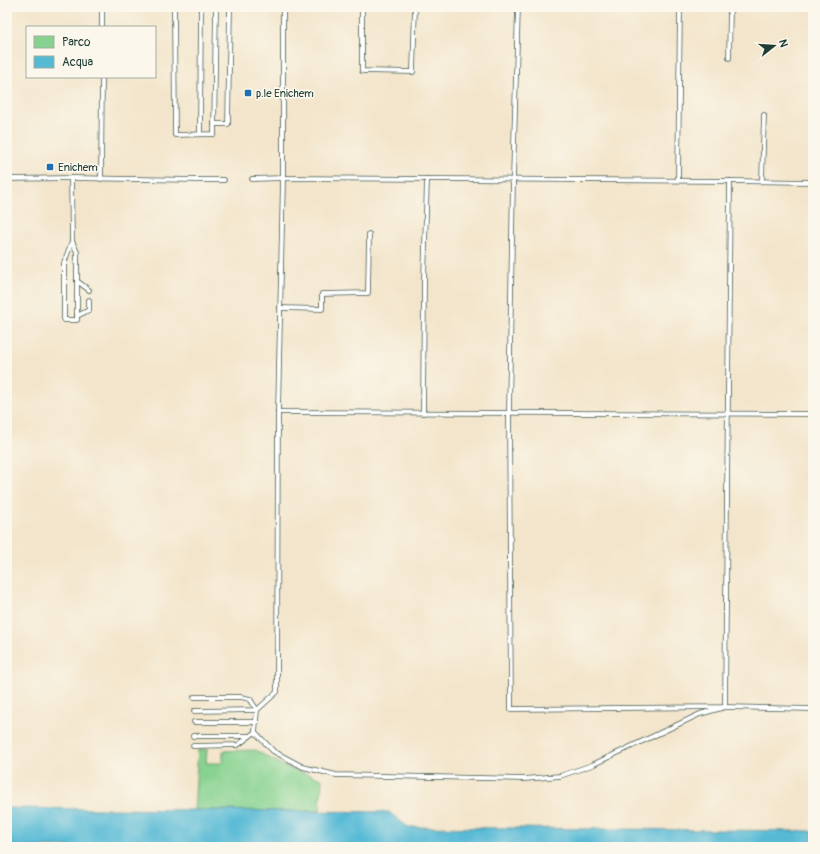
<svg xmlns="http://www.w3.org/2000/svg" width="820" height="854" font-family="Pangolin,sans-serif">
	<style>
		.green { fill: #87d290; stroke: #538862 }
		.water { fill: #56bad5; stroke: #3a7c84 }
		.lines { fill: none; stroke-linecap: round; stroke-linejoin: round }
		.lane-casing { stroke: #3f564b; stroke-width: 5.5 }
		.lane { stroke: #fff; stroke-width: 4 }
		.poi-dot { fill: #1f6fb2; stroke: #fbf7ec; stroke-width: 1.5 }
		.labels { text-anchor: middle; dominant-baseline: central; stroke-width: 3.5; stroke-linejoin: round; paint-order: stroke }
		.poi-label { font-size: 11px; fill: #1f3d34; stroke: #fbf7ec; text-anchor: start }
	</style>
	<rect width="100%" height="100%" fill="#fbf7ec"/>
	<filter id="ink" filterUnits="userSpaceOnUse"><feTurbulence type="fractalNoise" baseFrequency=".025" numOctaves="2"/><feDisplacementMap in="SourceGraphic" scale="8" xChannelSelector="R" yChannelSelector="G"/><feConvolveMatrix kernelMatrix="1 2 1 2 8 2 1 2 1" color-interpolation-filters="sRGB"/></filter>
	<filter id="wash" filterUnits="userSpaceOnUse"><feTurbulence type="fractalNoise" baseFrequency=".012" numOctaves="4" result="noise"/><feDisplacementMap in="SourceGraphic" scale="16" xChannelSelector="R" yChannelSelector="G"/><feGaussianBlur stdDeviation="0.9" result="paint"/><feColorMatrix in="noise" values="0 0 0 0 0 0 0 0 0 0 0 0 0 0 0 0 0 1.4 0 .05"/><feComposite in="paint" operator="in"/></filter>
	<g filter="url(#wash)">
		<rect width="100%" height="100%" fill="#f3e5cb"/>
		<!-- green -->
		<path class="green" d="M 207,749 L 206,763 L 223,763 L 223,751 L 255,750 L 286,767 L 322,779 L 320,811 L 194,810 L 198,750 Z"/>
		<!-- water -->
		<path class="water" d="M 7,808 L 389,812 L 408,827 L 813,831 L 813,847 L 7,847 Z"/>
	</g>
	<g filter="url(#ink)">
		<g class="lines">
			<defs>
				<g id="lane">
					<path d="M 174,7 L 175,135 L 214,134 L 216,7"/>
					<path d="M 362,7 L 362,71 L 413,72 L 415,7"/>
					<path d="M 518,7 L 513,179 L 509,413 L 511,709 L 725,707 L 730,181"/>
					<path d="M 102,27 L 102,7"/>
					<path d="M 729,58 L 730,7"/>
					<path d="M 214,124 L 228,124 L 230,7"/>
					<path d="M 200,134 L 201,7"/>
					<path d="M 71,178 L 72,241 L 77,252 L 77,320 L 64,320 L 64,263 L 72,241"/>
					<path d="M 7,179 L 71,178 L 198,180 L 224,180"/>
					<path d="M 101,179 L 102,77"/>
					<path d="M 252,179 L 283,178 L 730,181 L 813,182"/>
					<path d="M 678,180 L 680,7"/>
					<path d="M 762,181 L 764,115"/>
					<path d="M 77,281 L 89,290"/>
					<path d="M 280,308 L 322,309 L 322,294 L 368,293 L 369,234"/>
					<path d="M 77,316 L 89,310 L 89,300"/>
					<path d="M 278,412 L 813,414"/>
					<path d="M 423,413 L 424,280 L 427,179"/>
					<path d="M 194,711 L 257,710 L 250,699 L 241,697 L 194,697"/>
					<path d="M 194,722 L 256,722"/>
					<path d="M 255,732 L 273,751 L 303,767 L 336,775 L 524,779 L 560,776 L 592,765 L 700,714 L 725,707 L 813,709"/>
					<path d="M 193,736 L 249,736"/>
					<path d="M 193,746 L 238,745 L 255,732 L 257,710 L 277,692 L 278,412 L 283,178 L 283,7"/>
				</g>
			</defs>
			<!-- lane casing -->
			<use href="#lane" class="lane-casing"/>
			<!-- lane -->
			<use href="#lane" class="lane"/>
		</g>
	</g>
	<!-- markers -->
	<g class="poi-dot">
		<rect x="244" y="89" width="8" height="8" rx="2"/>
		<rect x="46" y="163" width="8" height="8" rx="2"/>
	</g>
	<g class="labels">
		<!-- poi labels -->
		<g class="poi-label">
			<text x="256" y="93">p.le Enichem</text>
			<text x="58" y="167">Enichem</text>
		</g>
	</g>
	<!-- margin -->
	<rect width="820" height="854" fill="none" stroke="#fbf7ec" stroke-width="24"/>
	<!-- legend -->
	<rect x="26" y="26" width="130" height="52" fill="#fbf7ec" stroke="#a3ada2"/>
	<rect x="34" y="36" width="20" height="12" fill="#87d290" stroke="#a3ada2"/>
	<text x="62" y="46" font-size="12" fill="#1f3d34">Parco</text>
	<rect x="34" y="56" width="20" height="12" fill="#56bad5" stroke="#a3ada2"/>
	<text x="62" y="66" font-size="12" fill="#1f3d34">Acqua</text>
	<!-- north arrow -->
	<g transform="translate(774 46) rotate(73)" stroke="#fbf7ec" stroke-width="3" paint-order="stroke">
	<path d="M0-3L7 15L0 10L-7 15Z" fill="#1f3d34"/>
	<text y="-6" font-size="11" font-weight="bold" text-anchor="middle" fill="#1f3d34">N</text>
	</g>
</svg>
